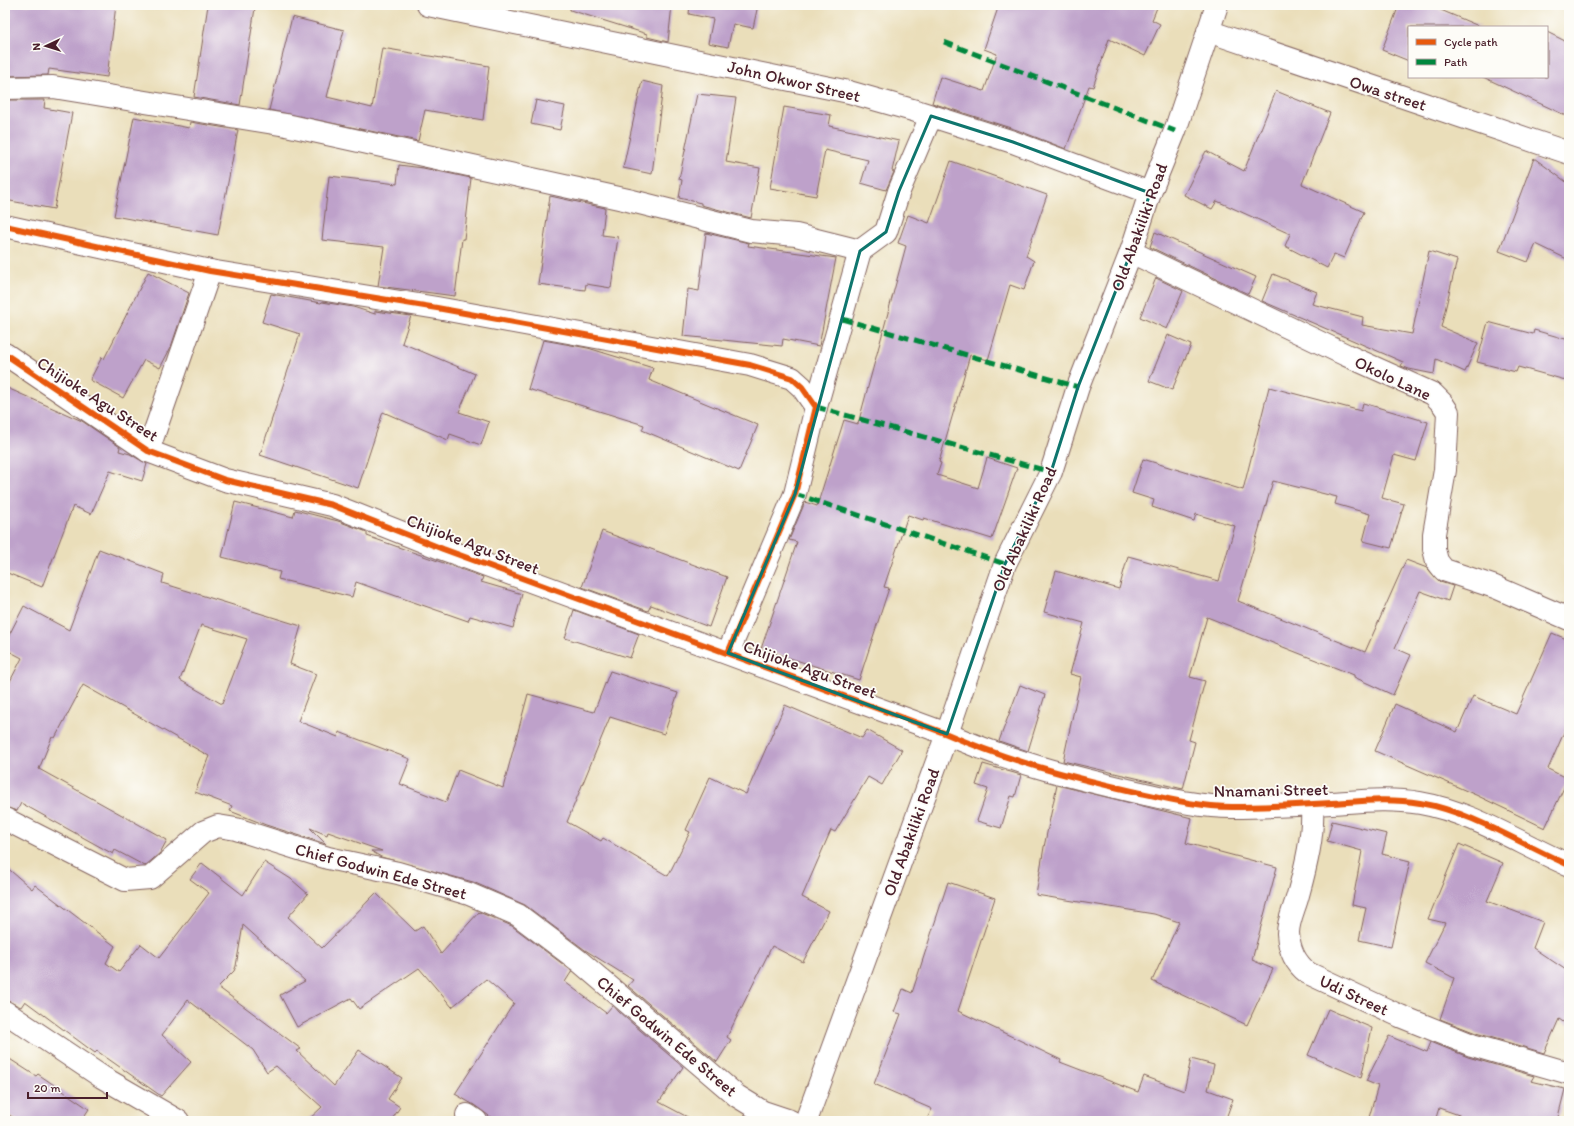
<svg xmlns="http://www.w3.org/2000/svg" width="1574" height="1126" font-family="Itim,sans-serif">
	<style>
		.building { fill: #bea1ca; fill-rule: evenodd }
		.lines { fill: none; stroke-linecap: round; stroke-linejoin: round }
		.street-casing { stroke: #82625d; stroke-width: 24 }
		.primary-casing { stroke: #82625d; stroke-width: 24 }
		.street { stroke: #fff; stroke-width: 22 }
		.primary { stroke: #fff; stroke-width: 22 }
		.quiet { stroke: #00873e; stroke-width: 5; stroke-dasharray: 10 5; stroke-linecap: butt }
		.cycleway-casing { stroke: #fdfcf7; stroke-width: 8 }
		.cycleway { stroke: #e8590c; stroke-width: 6 }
		.marked { fill: none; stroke: #0f766e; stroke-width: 3; stroke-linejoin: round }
		.labels { text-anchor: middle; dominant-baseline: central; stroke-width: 3.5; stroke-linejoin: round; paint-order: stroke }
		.street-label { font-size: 17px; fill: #4a1f2b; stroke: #fdfcf7 }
	</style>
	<rect width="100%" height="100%" fill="#fdfcf7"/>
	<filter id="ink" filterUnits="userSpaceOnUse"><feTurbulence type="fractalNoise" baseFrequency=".025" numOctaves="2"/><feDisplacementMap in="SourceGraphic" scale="8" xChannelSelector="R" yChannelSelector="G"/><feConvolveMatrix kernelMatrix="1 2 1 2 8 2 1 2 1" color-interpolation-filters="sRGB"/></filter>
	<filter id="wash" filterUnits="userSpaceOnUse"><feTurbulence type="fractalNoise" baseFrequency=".012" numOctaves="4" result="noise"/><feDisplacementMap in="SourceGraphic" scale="16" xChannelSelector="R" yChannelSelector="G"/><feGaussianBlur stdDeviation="0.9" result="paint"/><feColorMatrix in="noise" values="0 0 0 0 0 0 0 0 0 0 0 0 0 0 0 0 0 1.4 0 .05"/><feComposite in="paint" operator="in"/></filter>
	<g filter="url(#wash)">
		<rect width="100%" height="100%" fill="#eadeba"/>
		<g id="blocks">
			<!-- building -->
			<g class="building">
				<path d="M 5,5 L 116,5 L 107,77 L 49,69 L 48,75 L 5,76 Z"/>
				<path d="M 208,5 L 234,5 L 255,8 L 240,105 L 194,97 Z"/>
				<path d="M 570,5 L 672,5 L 668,42 L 647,37 L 647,34 L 570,10 Z"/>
				<path d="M 690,5 L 758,5 L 753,28 L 733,24 L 728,47 L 708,43 L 713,19 L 689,14 Z"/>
				<path d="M 999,5 L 1158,5 L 1152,20 L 1160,24 L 1145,56 L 1109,39 L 1093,87 L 1089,86 L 1066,149 L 1017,130 L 932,103 L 940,77 L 984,91 L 997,54 L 984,49 Z"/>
				<path d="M 1399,5 L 1429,5 L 1481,27 L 1409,27 L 1409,61 L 1382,50 Z"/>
				<path d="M 292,17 L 344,30 L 327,97 L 372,108 L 382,48 L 489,66 L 483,120 L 425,110 L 418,141 L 269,110 Z"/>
				<path d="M 1547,32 L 1569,43 L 1569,117 L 1483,77 L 1547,77 Z"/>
				<path d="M 642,81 L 663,86 L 652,174 L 623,168 Z"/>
				<path d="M 1276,91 L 1330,113 L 1302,184 L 1364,212 L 1344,258 L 1334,254 L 1327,268 L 1285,246 L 1290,234 L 1217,201 L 1212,209 L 1184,195 L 1206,151 L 1244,171 Z"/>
				<path d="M 697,94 L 736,98 L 726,162 L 760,168 L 751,218 L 701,205 L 701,203 L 679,198 L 682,180 L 679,179 Z"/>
				<path d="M 5,100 L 45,100 L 44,108 L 72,113 L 54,209 L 5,200 Z"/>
				<path d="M 536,100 L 565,106 L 560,130 L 531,124 Z"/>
				<path d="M 784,107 L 831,115 L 829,126 L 899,141 L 892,171 L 894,172 L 886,190 L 861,183 L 868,160 L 825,150 L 816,196 L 770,188 Z"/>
				<path d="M 134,117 L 189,128 L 190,122 L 238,130 L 218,235 L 114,216 Z"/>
				<path d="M 1534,158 L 1569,184 L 1569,260 L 1536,244 L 1528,262 L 1499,251 Z"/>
				<path d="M 951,161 L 1047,195 L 1026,256 L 1034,261 L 1024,290 L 1010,285 L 988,360 L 970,355 L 939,462 L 941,463 L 937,475 L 978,488 L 987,458 L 1017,468 L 992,539 L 924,518 L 923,520 L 908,515 L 884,587 L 889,588 L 859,680 L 761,649 L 797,542 L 789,540 L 805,502 L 817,506 L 844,420 L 858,424 L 906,246 L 898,243 L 908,215 L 929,223 Z"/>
				<path d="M 399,165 L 423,168 L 471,178 L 464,239 L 462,239 L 455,296 L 378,286 L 384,247 L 322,240 L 329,176 L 397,184 Z"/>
				<path d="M 550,196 L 605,208 L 602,235 L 618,237 L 611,288 L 586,284 L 585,290 L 538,284 Z"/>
				<path d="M 1155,232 L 1256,277 L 1248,294 L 1150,247 Z"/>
				<path d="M 706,233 L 749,243 L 748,246 L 836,258 L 819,346 L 783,339 L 782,346 L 683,336 L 688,289 L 699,291 Z"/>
				<path d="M 1429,251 L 1457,260 L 1441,327 L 1478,343 L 1465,372 L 1436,359 L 1434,374 L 1409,369 L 1401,366 L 1403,362 L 1262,301 L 1273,274 L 1317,292 L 1312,304 L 1363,317 L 1362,325 L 1412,334 Z"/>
				<path d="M 148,272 L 189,293 L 171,347 L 160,368 L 144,360 L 123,398 L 90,380 L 102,357 L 104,359 Z"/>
				<path d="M 1156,278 L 1183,291 L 1167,329 L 1140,317 Z"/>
				<path d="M 271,294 L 321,303 L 322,302 L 353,307 L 375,314 L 375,311 L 411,316 L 402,343 L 475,374 L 459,412 L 489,422 L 481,445 L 450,434 L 448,440 L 383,412 L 358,488 L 260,455 L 300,334 L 262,322 Z"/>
				<path d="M 1488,322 L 1533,334 L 1534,330 L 1569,340 L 1569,381 L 1518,367 L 1516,372 L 1477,362 Z"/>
				<path d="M 1168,335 L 1191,345 L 1172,390 L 1149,381 Z"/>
				<path d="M 543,340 L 588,348 L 653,368 L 649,380 L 758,425 L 739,471 L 642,430 L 644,425 L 528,389 Z"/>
				<path d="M 5,387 L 82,421 L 120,447 L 119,451 L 130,454 L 147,464 L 142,481 L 110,471 L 91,514 L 73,506 L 42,587 L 5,572 Z"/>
				<path d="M 1269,387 L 1361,411 L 1363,403 L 1428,422 L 1416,461 L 1394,455 L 1382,498 L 1404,504 L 1391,548 L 1363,541 L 1370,514 L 1335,504 L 1337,497 L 1273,481 L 1238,601 L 1365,652 L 1406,560 L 1427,568 L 1440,582 L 1453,586 L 1448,601 L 1420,591 L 1395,648 L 1411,655 L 1393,695 L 1354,677 L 1354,675 L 1207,617 L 1190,677 L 1205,681 L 1189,740 L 1195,742 L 1183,789 L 1063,761 L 1081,677 L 1070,674 L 1084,623 L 1044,612 L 1056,571 L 1119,589 L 1128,556 L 1219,581 L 1235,526 L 1196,514 L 1194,521 L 1152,507 L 1154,500 L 1132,493 L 1143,459 L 1243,490 Z"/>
				<path d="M 235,502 L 293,517 L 295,510 L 338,521 L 367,532 L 367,536 L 483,577 L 481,582 L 522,594 L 513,628 L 470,616 L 468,621 L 356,582 L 352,597 L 278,579 L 280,572 L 222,557 Z"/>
				<path d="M 602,531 L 727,577 L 709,627 L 651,605 L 648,611 L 582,587 Z"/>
				<path d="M 99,549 L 164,574 L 162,583 L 301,626 L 290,664 L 316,674 L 298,721 L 338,737 L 339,732 L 410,759 L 400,784 L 446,802 L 458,770 L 503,788 L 528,694 L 594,712 L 610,671 L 678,693 L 664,734 L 610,717 L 567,822 L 601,841 L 603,838 L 668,876 L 690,832 L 686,830 L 710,777 L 746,794 L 785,705 L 862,738 L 867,730 L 902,750 L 882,785 L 868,777 L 835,832 L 831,830 L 802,897 L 829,911 L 803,962 L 772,946 L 727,1037 L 731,1040 L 717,1062 L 628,986 L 633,980 L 585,950 L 525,905 L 473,882 L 381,857 L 371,851 L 382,851 L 328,832 L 327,835 L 310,828 L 326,844 L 266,825 L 230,811 L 232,806 L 195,792 L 209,756 L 83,685 L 55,738 L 52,737 L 39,769 L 167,840 L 160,853 L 145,866 L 115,850 L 113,854 L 21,803 L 17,811 L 5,807 L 5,691 L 22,658 L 5,649 L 5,643 L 24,606 L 69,630 ZM 201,625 L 247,639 L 222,704 L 180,680 Z"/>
				<path d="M 574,610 L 639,634 L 630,658 L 565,638 Z"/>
				<path d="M 1552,633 L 1569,640 L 1569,721 L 1548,769 L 1568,779 L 1545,828 L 1476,795 L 1375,751 L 1395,704 L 1457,732 L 1473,696 L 1516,714 Z"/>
				<path d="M 1020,685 L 1045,695 L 1028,751 L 999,741 Z"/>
				<path d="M 983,764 L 1021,775 L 1015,797 L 1011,796 L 1001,828 L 977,821 L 988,789 L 976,785 Z"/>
				<path d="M 1057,785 L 1192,818 L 1186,843 L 1277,867 L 1252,960 L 1273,969 L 1247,1025 L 1152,981 L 1179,922 L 1154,914 L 1036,895 L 1044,847 Z"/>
				<path d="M 1332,821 L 1387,834 L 1382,854 L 1410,861 L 1391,947 L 1359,940 L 1366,908 L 1352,905 L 1362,851 L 1327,841 Z"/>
				<path d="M 1459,844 L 1503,863 L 1487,901 L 1543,922 L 1533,948 L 1569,972 L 1569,1026 L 1559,1019 L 1544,1053 L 1476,1033 L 1440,1019 L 1454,978 L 1425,963 L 1445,923 L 1428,919 Z"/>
				<path d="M 264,862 L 291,879 L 308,894 L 288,917 L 322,948 L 376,893 L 415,931 L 423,926 L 441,954 L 479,912 L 512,926 L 572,971 L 565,982 L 606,1013 L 612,1006 L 683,1067 L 659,1102 L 695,1121 L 496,1121 L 474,1105 L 455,1094 L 514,1003 L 486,979 L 452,1007 L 419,968 L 359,1009 L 351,998 L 297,1027 L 280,995 L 305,981 L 243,925 L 236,966 L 234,971 L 218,987 L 301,1049 L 297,1051 L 334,1086 L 359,1050 L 402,1078 L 388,1099 L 400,1107 L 391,1121 L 307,1121 L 322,1107 L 276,1066 L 267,1072 L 253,1050 L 188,1000 L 162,1035 L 191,1062 L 161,1096 L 97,1051 L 95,1053 L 25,1001 L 21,1007 L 5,1000 L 5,866 L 32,889 L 35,885 L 115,946 L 106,963 L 119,972 L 141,944 L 159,958 L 209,893 L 190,879 L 202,863 L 243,895 Z"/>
				<path d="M 948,882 L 995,898 L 958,1011 L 1061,1060 L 1060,1062 L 1138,1092 L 1144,1076 L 1184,1091 L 1191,1059 L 1214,1065 L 1208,1090 L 1233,1099 L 1225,1121 L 926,1121 L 932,1109 L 874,1084 L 901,1014 L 894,1012 L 903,989 L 912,993 Z"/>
				<path d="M 1328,1009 L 1372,1028 L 1361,1078 L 1308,1055 Z"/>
				<path d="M 1389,1036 L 1427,1052 L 1431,1042 L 1468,1057 L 1534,1076 L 1531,1081 L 1565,1089 L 1557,1121 L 1476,1121 L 1439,1108 L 1435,1121 L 1368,1121 L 1378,1086 L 1366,1081 Z"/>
				<path d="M 5,1056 L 36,1076 L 38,1074 L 89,1109 L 81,1121 L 18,1121 L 5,1112 Z"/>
			</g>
		</g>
	</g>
	<g filter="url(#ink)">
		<use href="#blocks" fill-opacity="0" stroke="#82625d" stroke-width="1"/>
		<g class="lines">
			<defs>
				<g id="street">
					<path d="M 428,5 L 849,92 L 916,111 L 1013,142 L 1150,193"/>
					<path d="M 1208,31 L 1569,153"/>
					<path d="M 5,88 L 53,87 L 286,125 L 628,200 L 751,231 L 796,235 L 860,251"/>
					<path d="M 5,226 L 210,271 L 437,308 L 750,365 L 792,378 L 802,387 L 816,407 L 795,494 L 728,653"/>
					<path d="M 1131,252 L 1346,355 L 1433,394 L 1442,403 L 1448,412 L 1445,470 L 1434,534 L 1434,549 L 1437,561 L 1444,570 L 1495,587 L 1569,619"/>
					<path d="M 5,354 L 148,451 L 225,480 L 332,505 L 443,549 L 947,734 C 1009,761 1067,776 1132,791 C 1164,798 1199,807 1232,807 C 1265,807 1299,805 1332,803 C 1362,801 1390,798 1420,803 C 1473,812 1520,844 1569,865"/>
					<path d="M 816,407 L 860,251 L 886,232 L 899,191 L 931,116"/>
					<path d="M 148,451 L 210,271"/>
					<path d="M 1312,804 C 1314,834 1306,866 1298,895 C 1295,907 1288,921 1288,933 C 1289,950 1295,963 1308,973 L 1400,1016 L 1472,1045 L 1569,1073"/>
					<path d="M 5,819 L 125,880 L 150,878 L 203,832 L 218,826 L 236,829 L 328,858 L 398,873 L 469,894 L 518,915 L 579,961 L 737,1096 L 763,1112 L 790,1121"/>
					<path d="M 5,1012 L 102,1077 L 178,1121"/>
					<path d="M 467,1115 L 476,1121"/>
				</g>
				<path id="primary" d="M 806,1121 L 947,734 L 1005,564 L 1051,472 L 1078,387 L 1131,252 L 1150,193 L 1175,131 L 1217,5"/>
			</defs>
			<!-- street casing -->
			<use href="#street" class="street-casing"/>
			<!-- primary casing -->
			<use href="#primary" class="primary-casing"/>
			<!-- street -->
			<use href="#street" class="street"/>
			<!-- primary -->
			<use href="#primary" class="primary"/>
			<!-- quiet -->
			<g class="quiet">
				<path d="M 944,42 L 1175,131"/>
				<path d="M 842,319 L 1078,387"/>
				<path d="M 816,407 L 1051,472"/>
				<path d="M 795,494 L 1005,564"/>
			</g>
			<defs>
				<g id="cycleway">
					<path d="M 5,226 L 210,271 L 437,308 L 750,365 L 792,378 L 802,387 L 816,407 L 795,494 L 728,653"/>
					<path d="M 5,354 L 148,451 L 225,480 L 332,505 L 443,549 L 947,734 C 1009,761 1067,776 1132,791 C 1164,798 1199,807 1232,807 C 1265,807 1299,805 1332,803 C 1362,801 1390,798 1420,803 C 1473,812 1520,844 1569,865"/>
				</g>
			</defs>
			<!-- cycleway casing -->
			<use href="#cycleway" class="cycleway-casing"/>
			<!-- cycleway -->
			<use href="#cycleway" class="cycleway"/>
		</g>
	</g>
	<!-- marked area -->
	<path class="marked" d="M 931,116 L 1013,142 L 1150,193 L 1131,252 L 1078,387 L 1051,472 L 1005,564 L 947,734 L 728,653 L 795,494 L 860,251 L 886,232 L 899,191 Z"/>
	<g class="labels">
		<!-- street labels -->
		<g class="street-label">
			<text transform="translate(794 81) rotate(13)">John Okwor Street</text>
			<text transform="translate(1388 93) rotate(18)">Owa street</text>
			<text transform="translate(1139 227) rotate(-70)">Old Abakiliki Road</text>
			<text transform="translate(1393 378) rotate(25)">Okolo Lane</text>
			<text transform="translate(98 399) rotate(33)">Chijioke Agu Street</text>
			<text transform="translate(1024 529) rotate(-66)">Old Abakiliki Road</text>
			<text transform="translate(473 544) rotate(21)">Chijioke Agu Street</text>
			<text transform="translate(810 669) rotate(20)">Chijioke Agu Street</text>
			<text transform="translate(1271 790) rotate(-1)">Nnamani Street</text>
			<text transform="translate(911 832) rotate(-70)">Old Abakiliki Road</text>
			<text transform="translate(381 871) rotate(15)">Chief Godwin Ede Street</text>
			<text transform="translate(1354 995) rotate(25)">Udi Street</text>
			<text transform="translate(667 1036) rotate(40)">Chief Godwin Ede Street</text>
		</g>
	</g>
	<!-- margin -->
	<rect width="1574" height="1126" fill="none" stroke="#fdfcf7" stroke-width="20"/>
	<!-- legend -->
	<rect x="1408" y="26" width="140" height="52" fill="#fdfcf7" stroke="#b5a4a5"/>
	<rect x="1416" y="39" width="20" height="6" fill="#e8590c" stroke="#b5a4a5"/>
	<text x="1444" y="46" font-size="12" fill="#4a1f2b">Cycle path</text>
	<rect x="1416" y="59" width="20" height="6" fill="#00873e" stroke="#b5a4a5"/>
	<text x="1444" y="66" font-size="12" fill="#4a1f2b">Path</text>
	<!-- north arrow -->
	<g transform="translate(46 46) rotate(266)" stroke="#fdfcf7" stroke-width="3" paint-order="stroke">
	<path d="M0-3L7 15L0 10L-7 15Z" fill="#4a1f2b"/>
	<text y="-6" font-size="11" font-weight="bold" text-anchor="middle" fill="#4a1f2b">N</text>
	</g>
	<!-- scale -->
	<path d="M28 1092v6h79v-6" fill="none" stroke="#4a1f2b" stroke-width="2"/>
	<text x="34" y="1092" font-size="12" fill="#4a1f2b" stroke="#fdfcf7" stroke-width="3" paint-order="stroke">20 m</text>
</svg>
